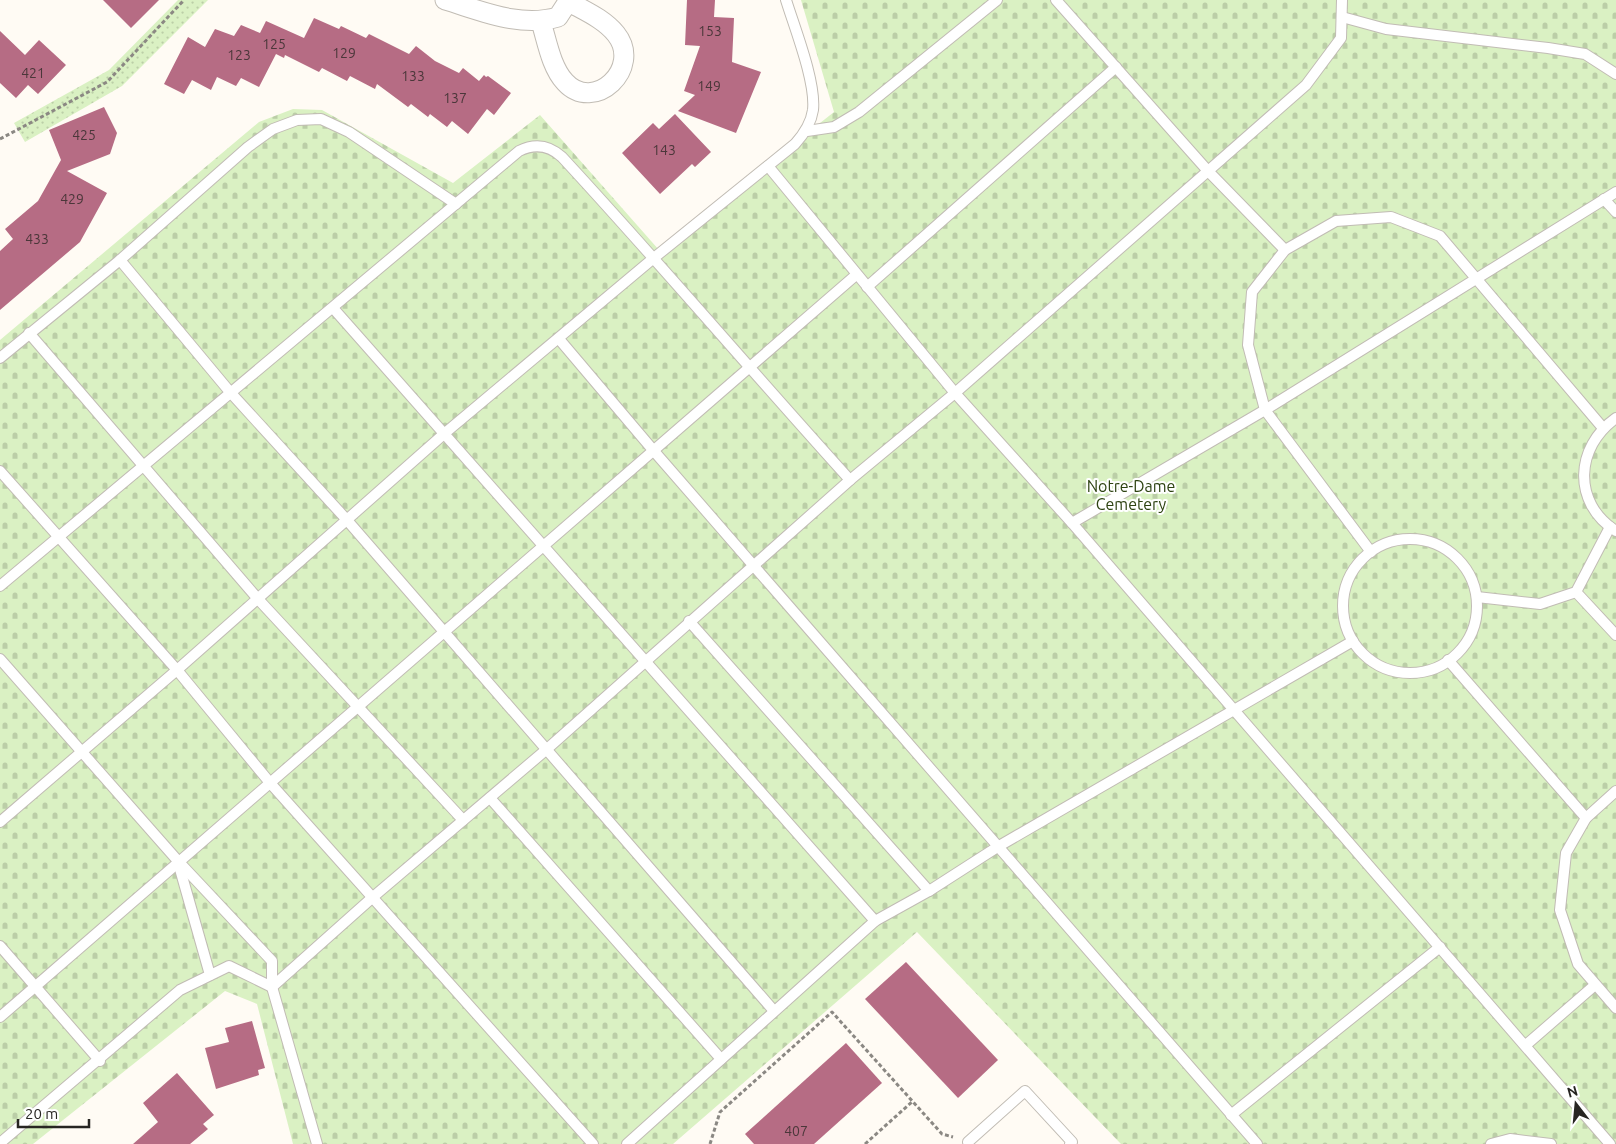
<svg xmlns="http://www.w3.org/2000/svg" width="1616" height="1144" font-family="Ubuntu,sans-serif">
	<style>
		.grass { fill: url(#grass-dots) }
		.cemetery { fill: url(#cemetery-stones) }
		.building { fill: #b66c84 }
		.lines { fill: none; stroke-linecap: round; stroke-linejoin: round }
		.service-casing { stroke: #c1bcb4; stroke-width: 12 }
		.minor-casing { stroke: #c1bcb4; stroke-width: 21 }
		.path { stroke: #8b8883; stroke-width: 3; stroke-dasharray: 4 2.5; stroke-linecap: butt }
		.service { stroke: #fff; stroke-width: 10 }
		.minor { stroke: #fff; stroke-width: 19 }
		.labels { text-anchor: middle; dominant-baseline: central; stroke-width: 4; stroke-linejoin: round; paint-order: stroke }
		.number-label { font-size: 14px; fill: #4b373a }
		.park-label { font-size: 16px; fill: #2d4211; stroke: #fff }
	</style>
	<defs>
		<pattern id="grass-dots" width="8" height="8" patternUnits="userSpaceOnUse" patternTransform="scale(1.25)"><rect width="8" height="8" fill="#daf1c3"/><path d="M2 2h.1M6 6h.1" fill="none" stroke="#bbcea7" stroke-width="1.8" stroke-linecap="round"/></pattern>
		<pattern id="cemetery-stones" width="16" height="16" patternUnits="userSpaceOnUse" patternTransform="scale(1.25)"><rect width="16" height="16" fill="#daf1c3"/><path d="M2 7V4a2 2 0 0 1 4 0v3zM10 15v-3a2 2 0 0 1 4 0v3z" fill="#bbcea7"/></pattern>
	</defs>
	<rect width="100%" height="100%" fill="#fffbf4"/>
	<!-- grass -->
	<path class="grass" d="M 178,0 L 208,0 L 122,86 L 25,142 L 14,123 L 109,70 Z"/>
	<!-- cemetery -->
	<path class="cemetery" d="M 801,0 L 1616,0 L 1616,1144 L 1121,1144 L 917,932 L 673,1144 L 293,1144 L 257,1004 L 225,991 L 33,1144 L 0,1144 L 0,340 L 259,122 L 293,109 L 322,110 L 453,183 L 540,115 L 659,250 L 834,112 Z"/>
	<!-- building -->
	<g class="building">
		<path d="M 103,0 L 159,0 L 131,28 Z"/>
		<path d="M 687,0 L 715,0 L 714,17 L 734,18 L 732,62 L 761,72 L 736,133 L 678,111 L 695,95 L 684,91 L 700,46 L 685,45 Z"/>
		<path d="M 314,18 L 339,29 L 341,26 L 366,38 L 369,34 L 409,54 L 416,46 L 435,61 L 459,73 L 463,68 L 479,81 L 484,75 L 486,77 L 488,76 L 511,93 L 494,115 L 487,109 L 468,134 L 452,121 L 447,127 L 430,114 L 428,117 L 411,104 L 408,107 L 377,84 L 375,89 L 350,76 L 347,81 L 322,68 L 319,72 L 285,55 L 284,58 L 276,54 L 259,87 L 241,78 L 236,86 L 217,77 L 211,90 L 192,80 L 184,94 L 164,84 L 188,37 L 205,47 L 215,29 L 234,36 L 241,25 L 260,33 L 266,21 L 304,38 Z"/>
		<path d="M 0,31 L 25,55 L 39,40 L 66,65 L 38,94 L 28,85 L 16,98 L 0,83 Z"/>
		<path d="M 104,107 L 117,133 L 110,154 L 67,171 L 107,193 L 80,242 L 0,310 L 0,251 L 13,239 L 5,229 L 38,201 L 61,160 L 49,130 Z"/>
		<path d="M 675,114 L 711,152 L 695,167 L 692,164 L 660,194 L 622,153 L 653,123 L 659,129 Z"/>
		<path d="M 906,962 L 998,1060 L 958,1098 L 865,999 Z"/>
		<path d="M 252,1021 L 265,1068 L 258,1070 L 259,1075 L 216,1089 L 205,1048 L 229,1042 L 225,1028 Z"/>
		<path d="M 846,1043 L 882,1083 L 814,1144 L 754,1144 L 745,1134 Z"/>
		<path d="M 177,1073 L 214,1115 L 203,1124 L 208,1129 L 190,1144 L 133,1144 L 158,1122 L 143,1103 Z"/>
	</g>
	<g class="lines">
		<defs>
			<g id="service">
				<path d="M 1056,0 L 1208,171 L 1285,250"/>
				<path d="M 1342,17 L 1386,29 L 1548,48 L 1585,54 L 1616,74"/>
				<path d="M 807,131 L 834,127 L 859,112 L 997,0"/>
				<path d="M 768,166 L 955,393 L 1072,523 L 1610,1144"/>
				<path d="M 1604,199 L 1616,212"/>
				<path d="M 120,260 L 230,392 L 346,519 L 774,1011"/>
				<path d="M 867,287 L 1116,67"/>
				<path d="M 333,308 L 875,921"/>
				<path d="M 29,333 L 258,599 L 463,820"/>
				<path d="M 559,339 L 653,450 L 1257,1144"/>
				<path d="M 0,358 L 120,260 L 248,147 L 273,129 L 297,120 L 321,119 L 349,132 L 456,204"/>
				<path d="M 1616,418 C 1575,447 1572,503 1616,531"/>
				<path d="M 0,471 L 177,670 L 271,784 L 593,1144"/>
				<path d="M 1072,523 L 1265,410 L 1616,192"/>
				<circle cx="1410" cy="606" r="67"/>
				<path d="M 1371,552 L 1265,410 L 1248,345 L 1252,292 L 1285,250 L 1336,221 L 1391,217 L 1440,236 L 1603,428"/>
				<path d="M 0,586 L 519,151 C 535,143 549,145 562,157 C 660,263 753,373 850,480"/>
				<path d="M 1576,592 L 1616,635"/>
				<path d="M 1477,597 L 1540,604 L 1576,592 L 1610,527"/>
				<path d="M 689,621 L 929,891"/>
				<path d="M 0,659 L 178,861 L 272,961 L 272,987 L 317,1144"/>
				<path d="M 1448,660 L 1586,818"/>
				<path d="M 1616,791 L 1586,818 L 1566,853 L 1560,910 L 1578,964 L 1616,1008"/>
				<path d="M 490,798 L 721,1059"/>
				<path d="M 0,822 L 177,670 L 445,433 L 655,257 L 795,144 C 804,134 811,124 813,110 C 816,82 795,29 786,0"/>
				<path d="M 178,862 L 210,975"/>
				<path d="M 0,946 L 100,1061"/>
				<path d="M 272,987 L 373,897 L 547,749 L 850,480 L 955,393 L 1306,85 L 1341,38 L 1342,0"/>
				<path d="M 0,1017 L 856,275"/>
				<path d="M 1526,1045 L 1595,985"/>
				<path d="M 1231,1115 L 1440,947"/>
				<path d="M 968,1142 L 1025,1091 L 1072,1142 L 1070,1144"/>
				<path d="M 0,1143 L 180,990 L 229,966 L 272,987"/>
				<path d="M 627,1144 L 875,921 L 929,891 L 999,846 L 1353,641"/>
				<path d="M 1491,1144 L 1510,1139 L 1551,1144"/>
			</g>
			<g id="minor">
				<path d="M 445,0 C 482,11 520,28 558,17 L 569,0"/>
				<path d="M 541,22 C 547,41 551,67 565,82 C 594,114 643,68 616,34 C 604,19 585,11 569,2"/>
			</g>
		</defs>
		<!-- service casing -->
		<use href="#service" class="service-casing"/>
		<!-- minor casing -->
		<use href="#minor" class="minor-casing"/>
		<!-- path -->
		<g class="path">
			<path d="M 0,139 L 107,82 L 184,0"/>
			<path d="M 710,1144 L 720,1112 L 832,1012 L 942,1134 L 953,1137"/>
			<path d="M 865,1144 L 913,1101"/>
		</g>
		<!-- service -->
		<use href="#service" class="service"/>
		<!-- minor -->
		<use href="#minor" class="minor"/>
	</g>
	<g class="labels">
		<!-- number labels -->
		<g class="number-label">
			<text x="710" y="31">153</text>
			<text x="274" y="44">125</text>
			<text x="344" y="53">129</text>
			<text x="239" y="55">123</text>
			<text x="33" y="73">421</text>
			<text x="413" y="76">133</text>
			<text x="709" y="86">149</text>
			<text x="455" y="98">137</text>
			<text x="84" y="135">425</text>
			<text x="664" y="150">143</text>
			<text x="72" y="199">429</text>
			<text x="37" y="239">433</text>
			<text x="796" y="1131">407</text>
		</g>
		<!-- park labels -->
		<g class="park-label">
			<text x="1131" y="486">Notre-Dame<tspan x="1131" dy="18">Cemetery</tspan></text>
		</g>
	</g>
	<!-- north arrow -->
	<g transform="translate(1576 1104) rotate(344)" stroke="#ffffff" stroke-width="4" paint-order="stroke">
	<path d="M0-4L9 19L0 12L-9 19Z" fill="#272522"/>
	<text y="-8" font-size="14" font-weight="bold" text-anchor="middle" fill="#272522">N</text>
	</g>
	<!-- scale -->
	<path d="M18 1119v8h71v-8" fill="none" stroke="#272522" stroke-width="2.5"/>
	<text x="25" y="1119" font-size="15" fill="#272522" stroke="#ffffff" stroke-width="4" paint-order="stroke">20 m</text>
</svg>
